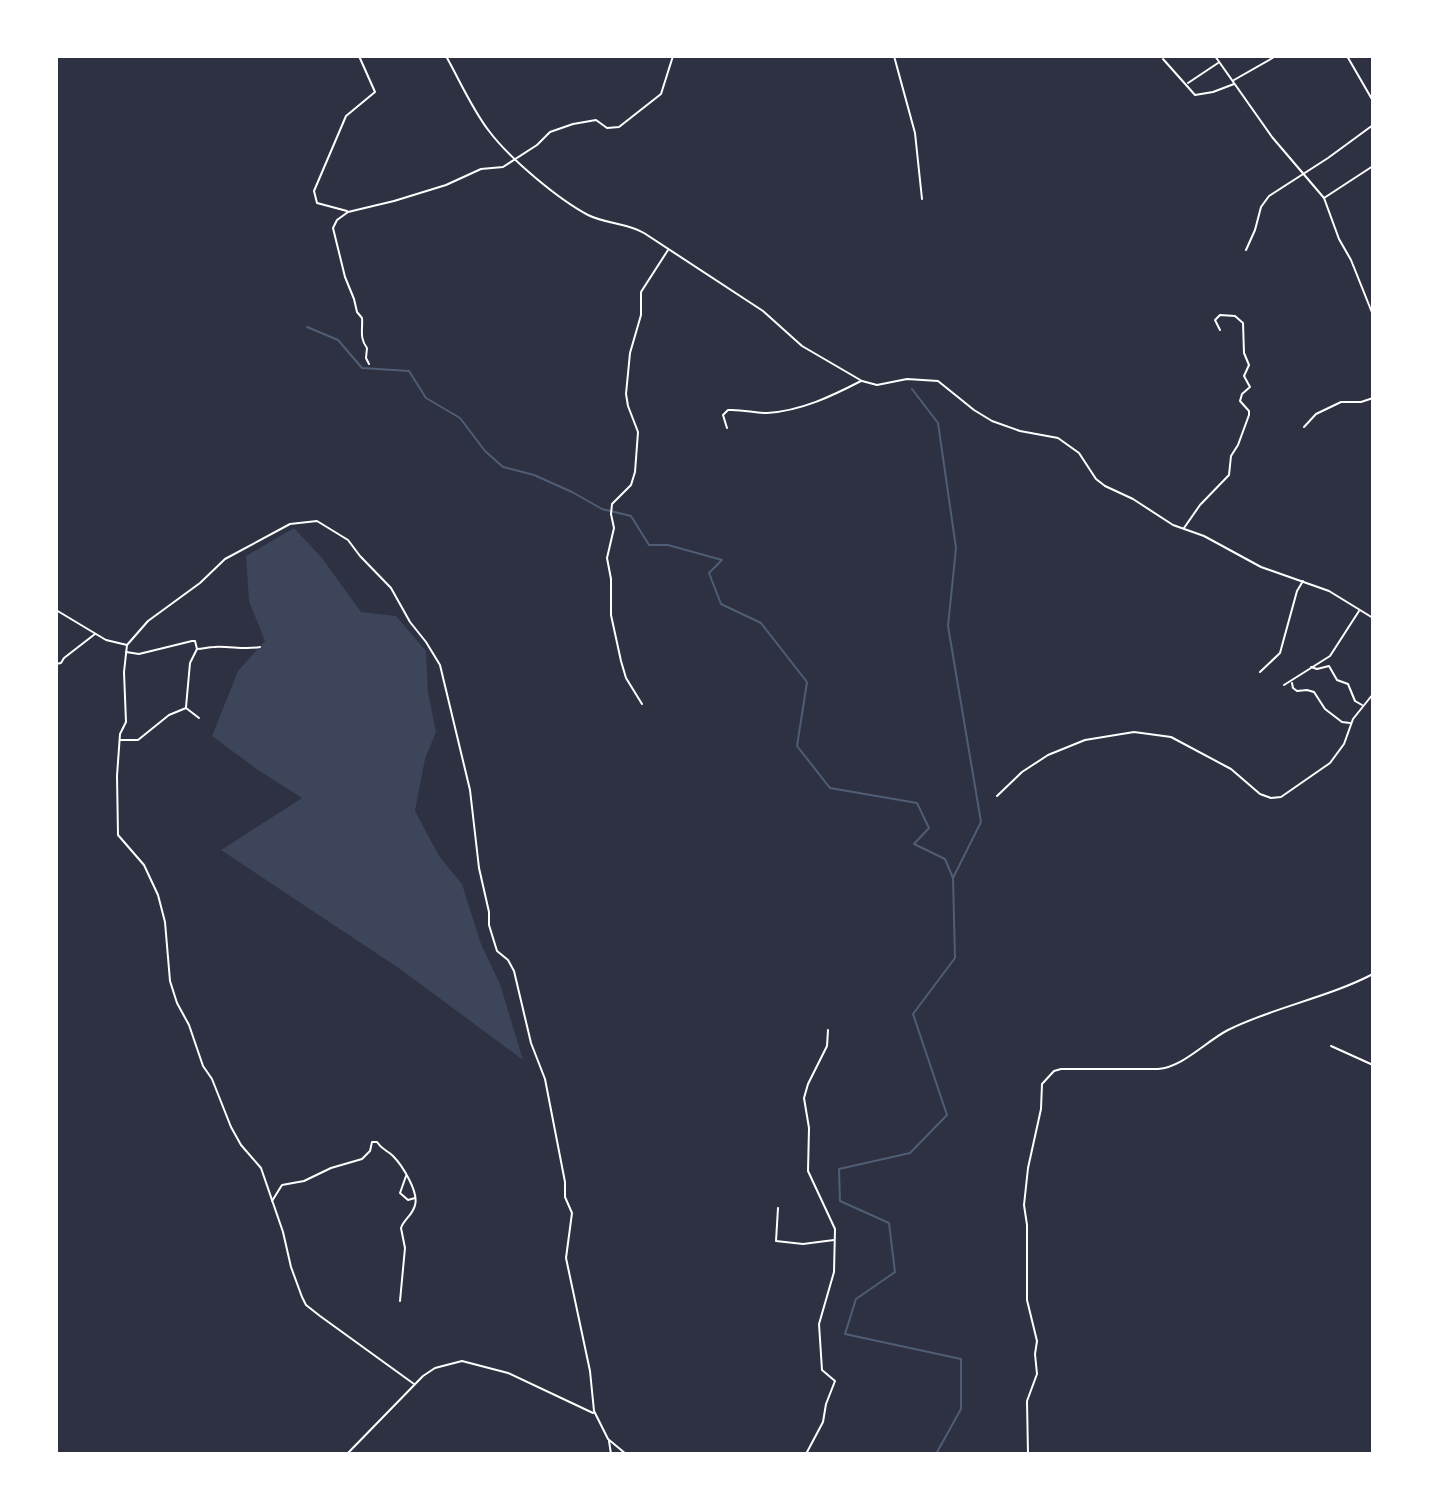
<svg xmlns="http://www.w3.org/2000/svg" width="1429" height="1510" font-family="'Public Sans',sans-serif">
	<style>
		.green { fill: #3c4559 }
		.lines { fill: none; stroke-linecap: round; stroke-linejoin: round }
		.stream { stroke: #4f5d75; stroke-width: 2 }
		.minor { stroke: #fff; stroke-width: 2 }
	</style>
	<rect width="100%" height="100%" fill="#2d3142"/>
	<!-- green -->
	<path class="green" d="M 294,528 L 322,558 L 361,612 L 396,616 L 426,651 L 428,692 L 436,732 L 425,759 L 415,811 L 439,856 L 462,884 L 481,944 L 500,984 L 523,1060 L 400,969 L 221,850 L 302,798 L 258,770 L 212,736 L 238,671 L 265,641 L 249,601 L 246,556 Z"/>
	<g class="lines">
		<!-- stream -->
		<g class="stream">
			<path d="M 307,327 L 338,340 L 362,368 L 409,371 L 426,398 L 460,418 L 485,451 L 503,467 L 534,475 L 572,492 L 602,509 L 631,516 L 649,545 L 668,545 L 722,560 L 709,573 L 721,604 L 761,623 L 807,682 L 797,746 L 830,788 L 917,803 L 929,828 L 914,844 L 945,859 L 953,878 L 955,958 L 913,1014 L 947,1115 L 910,1153 L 839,1169 L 840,1201 L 889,1223 L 895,1272 L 856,1299 L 845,1334 L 961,1359 L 961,1409 L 936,1454"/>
			<path d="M 912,389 L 938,423 L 956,548 L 948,626 L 981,822 L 953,878"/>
		</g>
		<!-- minor -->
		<g class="minor">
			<path d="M 446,56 C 460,81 472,109 489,131 C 510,159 558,199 588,215 C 606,224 627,223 644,233 L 763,311 L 802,346 L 862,381 L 877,385 L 907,379 L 938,381 L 974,410 L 992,421 L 1020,431 L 1058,438 L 1079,453 L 1096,479 L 1105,486 L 1133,499 L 1173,525 L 1204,536 L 1261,567 L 1329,591 L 1373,618"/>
			<path d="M 894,56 L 915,133 L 922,199"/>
			<path d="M 1215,56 L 1272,137 L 1324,198 L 1339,239 L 1351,260 L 1373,315"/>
			<path d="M 1347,56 L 1373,101"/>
			<path d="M 1163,59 L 1195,95 L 1213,92 L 1234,84"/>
			<path d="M 1234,80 L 1276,56"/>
			<path d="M 1188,83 L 1218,63"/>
			<path d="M 1324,198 L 1373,166"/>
			<path d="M 347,211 L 317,203 L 314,191 L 346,116 L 375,92 L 359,56"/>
			<path d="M 1246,250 L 1255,230 L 1261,207 L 1269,196 L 1328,158 L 1373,125"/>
			<path d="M 369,364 L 366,358 L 367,348 C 359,338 363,329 362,318 L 357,312 L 354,299 L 345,277 L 333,228 L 337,220 L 348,212 L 394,201 L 446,185 L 481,169 L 503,167 L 537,145 L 550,132 L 573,124 L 596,120 L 607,128 L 619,127 L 661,94 L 673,56"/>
			<path d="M 1304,427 L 1316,414 L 1341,402 L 1361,402 L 1373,398"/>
			<path d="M 727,428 L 723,415 L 728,410 C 742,409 754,413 767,413 C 801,411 832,396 861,381"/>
			<path d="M 1184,528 L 1200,505 L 1229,475 L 1231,456 L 1238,445 L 1249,415 L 1249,411 L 1240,401 L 1242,394 L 1250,387 L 1244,376 L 1249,365 L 1244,353 L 1243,323 L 1235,316 L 1220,315 L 1215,320 L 1220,330"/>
			<path d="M 56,610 L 106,640 L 127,645 L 124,672 L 126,722 L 120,734 L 117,776 L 118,835 L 144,865 L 158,895 L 165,922 L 170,981 L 177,1003 L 189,1025 L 203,1066 L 212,1079 L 231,1127 L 241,1145 L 261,1168 L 283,1232 L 291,1267 L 302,1297 L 306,1305 L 320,1316 L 414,1384"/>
			<path d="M 127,645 L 148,621 L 200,583 L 225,559 L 290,524 L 317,521 L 348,540 L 360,556 L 391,588 L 410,622 L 426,642 L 440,665 L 470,790 L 479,868 L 489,912 L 489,925 L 497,951 L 508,960 L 514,971 L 531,1043 L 545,1079 L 565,1182 L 565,1197 L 572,1213 L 566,1258 L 590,1371 L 594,1411 L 608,1439 L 626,1454"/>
			<path d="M 126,652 L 139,654 L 192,641 L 195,641 L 197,649 C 203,649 208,647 214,647 C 230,646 245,650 260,647"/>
			<path d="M 56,664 L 61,663 L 64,658 L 95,634"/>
			<path d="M 1311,667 L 1317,669 L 1329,666 L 1337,680 L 1348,684 L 1355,701 L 1362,705"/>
			<path d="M 1260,672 L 1280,653 L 1297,591 L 1303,581"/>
			<path d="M 1292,683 L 1293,688 L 1297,691 L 1307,690 L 1314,692 L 1325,709 L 1342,722 L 1350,723"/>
			<path d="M 1284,685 L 1330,656 L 1359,611"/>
			<path d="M 642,704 L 626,678 L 621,661 L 611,615 L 611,579 L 607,558 L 614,528 L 611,514 L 612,504 L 631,485 L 635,472 L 638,432 L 628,406 L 626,394 L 630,353 L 641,315 L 641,292 L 668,250"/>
			<path d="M 186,707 L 190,663 L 197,649"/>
			<path d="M 120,740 L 138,740 L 169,715 L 186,708 L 199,718"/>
			<path d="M 997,796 L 1022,772 L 1048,755 L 1085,740 L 1134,732 L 1171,737 L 1231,769 L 1260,794 L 1271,798 L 1281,797 L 1330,763 L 1344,744 L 1353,719 L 1373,694"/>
			<path d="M 1331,1046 L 1373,1065"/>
			<path d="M 406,1176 L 400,1193 L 408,1200 L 415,1198"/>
			<path d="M 272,1201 L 282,1185 L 304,1181 L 331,1168 L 362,1159 L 370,1151 L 372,1142 L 377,1142 C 382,1150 387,1150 393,1156 C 402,1165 419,1192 415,1205 C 413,1215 404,1219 401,1228 L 405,1248 L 400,1301"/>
			<path d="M 778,1208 L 776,1241 L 803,1244 L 834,1240"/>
			<path d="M 609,1441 L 611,1454"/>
			<path d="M 347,1454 L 423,1376 L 435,1368 L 462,1361 L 508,1373 L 593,1413"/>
			<path d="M 806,1454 L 823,1422 L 826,1404 L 835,1381 L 822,1370 L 819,1324 L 834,1272 L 835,1229 L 808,1171 L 809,1128 L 804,1098 L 808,1084 L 827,1046 L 828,1030"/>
			<path d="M 1028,1454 L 1027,1401 L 1037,1374 L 1035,1354 L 1037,1341 L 1027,1300 L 1027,1225 L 1024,1205 L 1028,1168 L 1041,1109 L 1042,1084 L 1054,1071 L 1061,1069 L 1158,1069 C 1183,1067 1205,1042 1228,1030 C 1274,1007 1327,998 1373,974"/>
		</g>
	</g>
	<!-- border -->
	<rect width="1429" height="1510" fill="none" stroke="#ffffff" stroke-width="116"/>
</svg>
